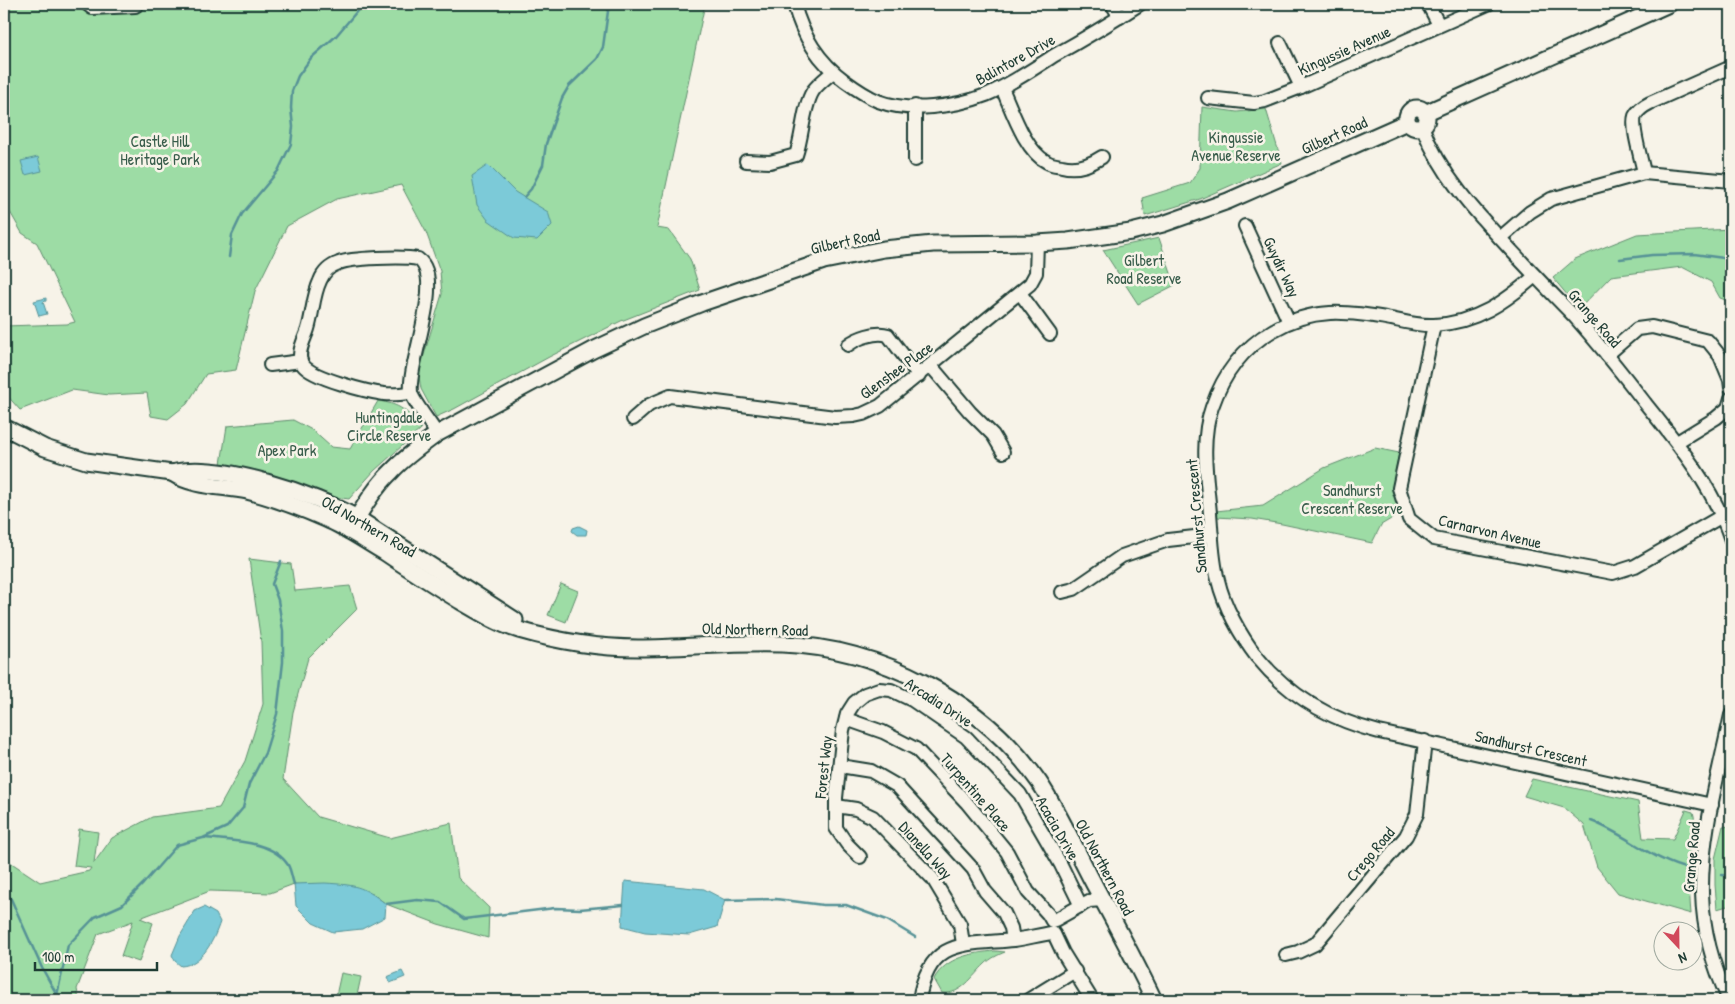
<svg xmlns="http://www.w3.org/2000/svg" width="1735" height="1004" font-family="'Patrick Hand',sans-serif">
	<style>
		.green { fill: #9ddca5; stroke: #5e8c6c }
		.water { fill: #7bcad8; stroke: #569296 }
		.lines { fill: none; stroke-linecap: round; stroke-linejoin: round }
		.stream { stroke: #569296; stroke-width: 2.5 }
		.minor-casing { stroke: #1f3d34; stroke-width: 16 }
		.major-casing { stroke: #1f3d34; stroke-width: 19 }
		.minor { stroke: #f7f3e8; stroke-width: 12 }
		.major { stroke: #f7f3e8; stroke-width: 15 }
		.labels { text-anchor: middle; dominant-baseline: central; stroke-width: 5; stroke-linejoin: round; paint-order: stroke }
		.street-label { font-size: 16px; fill: #1f3d34; stroke: #f7f3e8 }
		.park-label { font-size: 16px; fill: #385d4b; stroke: #f7f3e8 }
	</style>
	<rect width="100%" height="100%" fill="#f7f3e8"/>
	<filter id="ink" filterUnits="userSpaceOnUse"><feTurbulence type="fractalNoise" baseFrequency=".02" numOctaves="2"/><feDisplacementMap in="SourceGraphic" scale="10" xChannelSelector="R" yChannelSelector="G"/><feConvolveMatrix kernelMatrix="1 2 1 2 8 2 1 2 1" color-interpolation-filters="sRGB"/></filter>
	<g filter="url(#ink)">
		<!-- green -->
		<g class="green">
			<path d="M 4,4 L 705,4 L 657,228 L 669,230 L 690,259 L 700,290 L 621,321 L 549,357 L 454,409 L 436,417 L 421,389 L 419,377 L 421,365 L 442,294 L 440,271 L 426,232 L 401,185 L 337,199 L 287,226 L 255,291 L 236,370 L 206,374 L 187,404 L 168,419 L 151,416 L 147,393 L 109,395 L 72,390 L 20,410 L 4,392 L 4,326 L 67,324 L 75,322 L 37,243 L 22,233 L 6,205 L 4,185 Z"/>
			<path d="M 1202,107 L 1237,112 L 1266,109 L 1282,163 L 1200,199 L 1145,216 L 1142,198 L 1190,183 L 1200,168 Z"/>
			<path d="M 1731,229 L 1731,302 L 1720,298 L 1711,282 L 1682,267 L 1611,276 L 1579,309 L 1553,278 L 1575,259 L 1637,234 Z"/>
			<path d="M 1159,238 L 1175,285 L 1138,304 L 1103,250 Z"/>
			<path d="M 378,401 C 400,404 408,411 421,429 L 374,471 L 349,499 L 334,497 L 271,474 L 221,464 L 227,426 L 293,420 L 312,430 L 331,447 L 350,449 Z"/>
			<path d="M 1375,448 L 1399,453 C 1394,478 1390,488 1401,513 L 1381,525 L 1372,543 L 1282,524 L 1252,519 L 1216,517 L 1216,511 L 1263,506 L 1324,468 Z"/>
			<path d="M 249,559 L 291,564 L 295,591 L 350,586 L 357,609 L 308,658 L 293,712 L 283,779 L 318,817 L 390,838 L 451,823 L 458,878 L 489,908 L 488,938 L 438,924 L 386,904 L 373,894 L 294,884 L 270,893 L 210,891 L 140,918 L 153,923 L 139,962 L 121,956 L 133,921 L 98,934 L 77,989 L 79,1000 L 4,1000 L 4,858 L 40,882 L 89,871 L 91,868 L 74,866 L 79,829 L 98,832 L 94,863 L 112,838 L 152,817 L 219,808 L 245,761 L 263,704 L 261,642 Z"/>
			<path d="M 561,584 L 578,591 L 566,622 L 548,615 Z"/>
			<path d="M 1532,779 L 1638,802 L 1643,838 L 1673,839 L 1686,810 L 1693,812 C 1697,823 1691,832 1690,843 C 1688,866 1689,890 1691,914 L 1618,893 L 1597,867 L 1584,825 L 1564,808 L 1524,796 Z"/>
			<path d="M 1723,826 L 1731,827 L 1731,905 L 1717,909 L 1715,885 L 1715,859 Z"/>
			<path d="M 995,951 L 1005,952 C 998,955 991,958 985,964 C 972,976 962,995 942,993 L 934,979 C 946,957 972,953 995,951 Z"/>
			<path d="M 341,973 L 361,977 L 356,1000 L 335,1000 Z"/>
		</g>
		<!-- water -->
		<g class="water">
			<path d="M 38,157 L 42,171 L 25,175 L 21,161 Z"/>
			<path d="M 488,165 L 515,192 L 548,212 L 552,225 L 537,240 L 514,238 L 488,220 L 477,205 L 472,176 Z"/>
			<path d="M 46,298 L 46,301 L 43,302 L 47,314 L 39,316 L 34,301 Z"/>
			<path d="M 579,526 L 587,530 L 586,535 L 577,535 L 572,531 L 573,528 Z"/>
			<path d="M 625,881 L 704,889 L 725,900 L 717,927 L 689,935 L 645,932 L 622,926 Z"/>
			<path d="M 325,883 C 354,885 362,885 386,904 L 385,917 L 362,929 L 333,932 L 313,923 L 296,906 L 294,884 Z"/>
			<path d="M 204,907 L 216,914 L 220,922 C 214,940 202,965 181,966 L 175,961 L 172,955 L 180,936 L 195,911 Z"/>
			<path d="M 402,971 L 405,977 L 390,983 L 387,977 Z"/>
		</g>
		<g class="lines">
			<!-- stream -->
			<g class="stream">
				<path d="M 524,197 L 531,189 L 543,165 L 546,144 L 562,98 L 569,86 L 597,59 L 603,47 L 609,4"/>
				<path d="M 229,257 L 232,235 L 242,214 L 278,171 L 291,144 L 293,127 L 291,108 L 292,91 L 298,76 L 311,58 L 336,36 L 363,4"/>
				<path d="M 1620,259 L 1652,255 L 1694,254 L 1731,259"/>
				<path d="M 1591,821 C 1626,834 1653,861 1689,869"/>
				<path d="M 205,838 C 232,841 272,840 288,865 C 291,870 292,879 294,884"/>
				<path d="M 1722,875 L 1731,876"/>
				<path d="M 4,890 L 11,899 L 42,968 L 57,995"/>
				<path d="M 725,900 L 776,899 L 823,905 L 846,905 L 887,920 L 915,937"/>
				<path d="M 386,904 L 417,900 L 440,902 L 464,919 L 555,908 L 580,909 L 623,905"/>
				<path d="M 56,1000 L 68,945 L 95,917 L 122,905 L 143,884 L 177,845 L 203,838 L 227,827 L 243,808 L 249,784 L 265,753 L 277,714 L 283,662 L 283,631 L 278,600 L 272,584 L 281,561"/>
			</g>
			<defs>
				<g id="minor">
					<path d="M 87,4 L 92,8 L 135,6 L 138,4"/>
					<path d="M 794,4 C 802,35 819,62 845,81 C 856,89 866,96 878,101 C 909,113 955,107 986,95 C 1010,85 1033,69 1055,55 C 1084,39 1112,22 1140,4"/>
					<path d="M 1112,4 L 1120,17"/>
					<path d="M 1428,4 L 1439,25"/>
					<path d="M 1280,43 L 1301,87"/>
					<path d="M 1002,88 C 1012,110 1025,151 1047,162 C 1052,165 1057,165 1062,166 C 1077,170 1090,165 1102,157"/>
					<path d="M 1208,98 L 1254,103 L 1265,101 L 1301,87 L 1488,4"/>
					<path d="M 915,106 L 915,160"/>
					<path d="M 1422,126 C 1442,180 1485,222 1523,263 C 1539,280 1556,298 1573,315 C 1598,343 1622,373 1645,403 C 1679,445 1714,488 1731,540"/>
					<path d="M 746,161 L 770,162 L 796,155 C 803,135 803,107 813,91 C 818,84 826,78 833,72"/>
					<path d="M 1644,173 C 1642,161 1631,127 1635,116 C 1638,110 1644,106 1650,103 L 1731,67"/>
					<path d="M 1245,226 L 1289,322"/>
					<path d="M 1500,238 L 1530,212 L 1551,199 L 1644,173 L 1731,181"/>
					<path d="M 1535,276 C 1505,302 1476,323 1434,325 C 1420,326 1405,322 1391,319 C 1347,311 1312,307 1272,331 C 1243,348 1223,375 1212,407 C 1200,440 1207,479 1210,513 C 1212,535 1212,558 1218,580 C 1224,606 1240,635 1257,657 C 1289,696 1331,720 1379,732 L 1712,805"/>
					<path d="M 1020,293 L 1050,334"/>
					<path d="M 1434,325 L 1399,488 L 1409,519 L 1434,539 L 1613,573 L 1635,566 L 1722,516"/>
					<path d="M 848,345 C 857,338 876,331 888,335 L 919,376"/>
					<path d="M 1607,355 L 1637,329 L 1652,327 L 1708,341 L 1720,356 L 1730,380 L 1731,388"/>
					<path d="M 270,365 L 301,361"/>
					<path d="M 931,366 L 970,412 L 993,435 L 1003,452"/>
					<path d="M 411,393 C 402,394 393,395 384,394 C 368,392 312,378 303,365 C 295,355 305,339 308,329 C 313,313 313,295 320,281 C 323,273 330,266 339,263 C 351,258 403,256 418,259 C 446,278 407,363 411,392 C 412,400 432,425 437,434"/>
					<path d="M 633,419 L 649,405 L 670,396 L 835,417 L 854,416 L 863,414 L 880,406 L 1030,284 L 1036,273 L 1037,243"/>
					<path d="M 1677,442 L 1716,418 L 1728,408 L 1731,398"/>
					<path d="M 1062,592 L 1074,589 L 1122,556 L 1168,540 L 1212,535"/>
					<path d="M 846,719 L 883,732 L 916,749 L 967,803 L 1007,852 L 1028,892 L 1048,914 L 1052,921"/>
					<path d="M 840,766 L 871,771 L 897,786 L 973,869 L 985,891 L 1004,913 L 1011,928 L 1013,940"/>
					<path d="M 836,806 L 856,809 L 873,817 L 933,879 L 960,924 L 963,944"/>
					<path d="M 860,857 L 847,844 L 836,828 L 836,798 L 843,730 L 847,714 L 854,703 L 865,694 L 879,689 L 891,690 L 912,700 L 966,737 L 1020,794 L 1061,865 L 1081,906"/>
					<path d="M 1055,920 L 1089,901 L 1103,900"/>
					<path d="M 1054,934 L 1063,953 L 1092,1000"/>
					<path d="M 1286,955 L 1298,952 L 1315,944 L 1406,836 L 1417,814 L 1425,741"/>
					<path d="M 919,1000 C 929,938 964,945 1014,940 C 1027,938 1039,935 1052,933"/>
					<path d="M 1028,1000 L 1075,971"/>
					<path d="M 1729,1000 C 1713,967 1703,929 1702,893 C 1701,834 1719,772 1731,715"/>
				</g>
				<g id="major">
					<circle cx="1417" cy="118" r="10"/>
					<path d="M 1425,113 L 1669,4"/>
					<path d="M 4,427 L 45,448 L 86,461 L 172,473 C 219,461 315,494 357,518 L 515,620"/>
					<path d="M 172,473 C 193,487 222,486 247,491 C 274,498 301,508 326,519 C 347,528 365,541 384,552 C 409,569 434,585 460,601 C 479,612 498,624 519,630 C 557,641 598,648 638,648 C 686,648 734,642 782,644 C 881,648 982,700 1039,782 C 1061,815 1077,853 1096,888 C 1116,925 1136,962 1154,1000"/>
					<path d="M 349,531 C 362,510 374,488 392,471 C 405,457 421,446 437,434 L 593,350 L 644,326 L 702,303 L 824,261 L 884,249 L 933,244 L 1037,243 L 1068,241 L 1131,232 L 1163,224 L 1228,201 L 1407,122"/>
				</g>
			</defs>
			<!-- minor casing -->
			<use href="#minor" class="minor-casing"/>
			<!-- major casing -->
			<use href="#major" class="major-casing"/>
			<!-- minor -->
			<use href="#minor" class="minor"/>
			<!-- major -->
			<use href="#major" class="major"/>
		</g>
	</g>
	<g class="labels">
		<!-- street labels -->
		<g class="street-label">
			<text transform="translate(1344 50) rotate(-24)">Kingussie Avenue</text>
			<text transform="translate(1015 59) rotate(-29)">Balintore Drive</text>
			<text transform="translate(1334 135) rotate(-24)">Gilbert Road</text>
			<text transform="translate(845 241) rotate(-12)">Gilbert Road</text>
			<text transform="translate(1282 267) rotate(65)">Gwydir Way</text>
			<text transform="translate(1595 318) rotate(49)">Grange Road</text>
			<text transform="translate(896 370) rotate(-36)">Glenshee Place</text>
			<text transform="translate(1196 516) rotate(-95)">Sandhurst Crescent</text>
			<text transform="translate(369 526) rotate(30)">Old Northern Road</text>
			<text transform="translate(1490 531) rotate(13)">Carnarvon Avenue</text>
			<text transform="translate(755 629) rotate(1)">Old Northern Road</text>
			<text transform="translate(939 702) rotate(33)">Arcadia Drive</text>
			<text transform="translate(1531 748) rotate(13)">Sandhurst Crescent</text>
			<text transform="translate(823 767) rotate(-84)">Forest Way</text>
			<text transform="translate(976 792) rotate(49)">Turpentine Place</text>
			<text transform="translate(1058 828) rotate(60)">Acacia Drive</text>
			<text transform="translate(926 850) rotate(48)">Dianella Way</text>
			<text transform="translate(1370 854) rotate(-50)">Crego Road</text>
			<text transform="translate(1691 857) rotate(-85)">Grange Road</text>
			<text transform="translate(1105 867) rotate(62)">Old Northern Road</text>
		</g>
		<!-- park labels -->
		<g class="park-label">
			<text x="1236" y="137">Kingussie<tspan x="1236" dy="18">Avenue Reserve</tspan></text>
			<text x="160" y="141">Castle Hill<tspan x="160" dy="18">Heritage Park</tspan></text>
			<text x="1144" y="260">Gilbert<tspan x="1144" dy="18">Road Reserve</tspan></text>
			<text x="389" y="417">Huntingdale<tspan x="389" dy="18">Circle Reserve</tspan></text>
			<text x="287" y="450">Apex Park</text>
			<text x="1352" y="490">Sandhurst<tspan x="1352" dy="18">Crescent Reserve</tspan></text>
		</g>
	</g>
	<!-- margin -->
	<rect width="1735" height="1004" fill="none" stroke="#f7f3e8" stroke-width="20"/>
	<rect x="10" y="10" width="1715" height="984" fill="none" stroke="#1f3d34" stroke-width="2" filter="url(#ink)"/>
	<!-- north arrow -->
	<g transform="translate(1678 946) rotate(158)"><circle r="24" fill="#f7f3e8" stroke="#a1aaa0"/>
	<path d="M0-4L9 19L0 12L-9 19Z" fill="#d1495b"/>
	<text y="-8" font-size="14" font-weight="bold" text-anchor="middle" fill="#1f3d34">N</text>
	</g>
	<!-- scale -->
	<path d="M35 962v8h122v-8" fill="none" stroke="#1f3d34" stroke-width="2.5"/>
	<text x="42" y="962" font-size="15" fill="#1f3d34" stroke="#f7f3e8" stroke-width="4" paint-order="stroke">100 m</text>
</svg>
